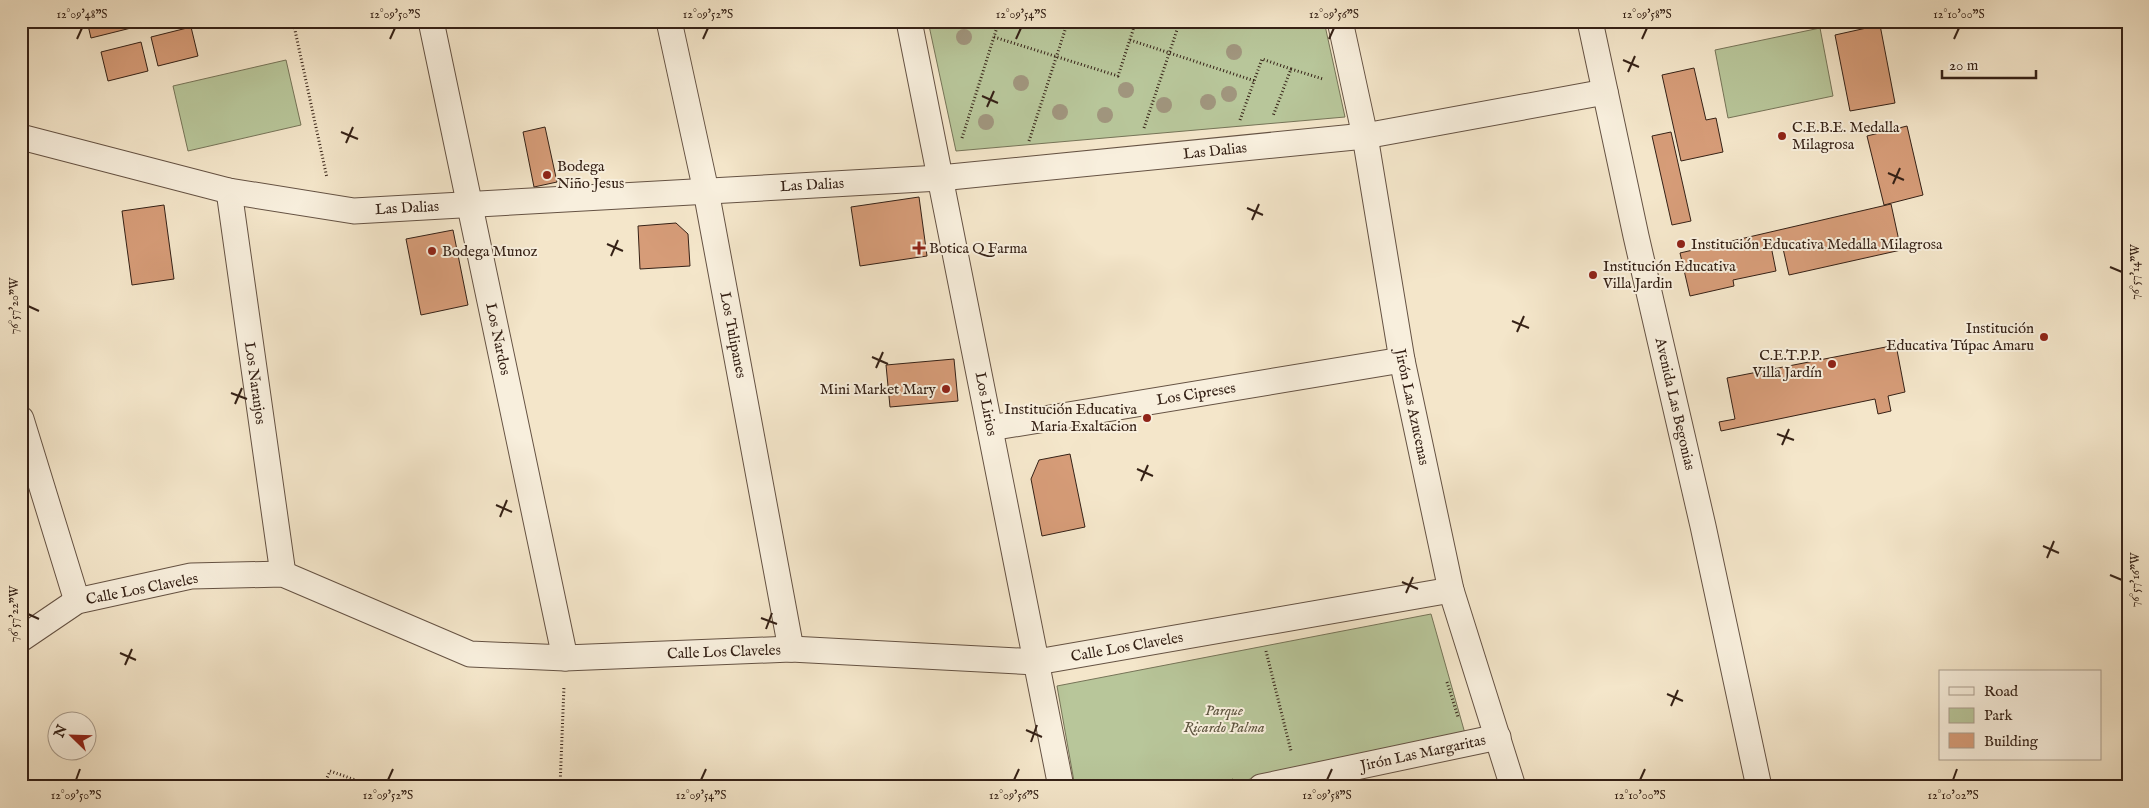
<svg xmlns="http://www.w3.org/2000/svg" width="2149" height="808" font-family="'IM FELL English',serif">
	<style>
		.green { fill: #b8c69a; stroke: #767458 }
		.building { fill: #d69c78; stroke: #352116 }
		.lines { fill: none; stroke-linecap: round; stroke-linejoin: round }
		.street-casing { stroke: #655243; stroke-width: 27 }
		.path { stroke: #352116; stroke-width: 3; stroke-dasharray: 1 2.5; stroke-linecap: butt }
		.street { stroke: #f8efdd; stroke-width: 25 }
		.tree { fill: #a0957d }
		.ticks { fill: none; stroke: #352116; stroke-width: 2 }
		.poi-dot { fill: #8f2418; stroke: #f8efdd; stroke-width: 2 }
		.labels { text-anchor: middle; dominant-baseline: central; stroke-width: 4; stroke-linejoin: round; paint-order: stroke }
		.poi-label { font-size: 15px; fill: #352116; stroke: #f8efdd; text-anchor: start }
		.street-label { font-size: 15px; fill: #352116; stroke: #f8efdd }
		.park-label { font-size: 15px; font-style: italic; fill: #5c533e; stroke: #f8efdd }
		.neatline { fill: none; stroke: #352116; stroke-width: 2 }
		.ticks-label { font-size: 12px; text-anchor: middle; fill: #352116 }
	</style>
	<rect width="100%" height="100%" fill="#f4e6ca"/>
	<filter id="stains"><feTurbulence type="fractalNoise" baseFrequency=".004" numOctaves="4"/><feColorMatrix values="0 0 0 0 .2 0 0 0 0 .09 0 0 0 0 .02 0 0 0 .5 -.17"/></filter>
	<radialGradient id="worn" r=".72"><stop offset=".6" stop-color="#630" stop-opacity="0"/><stop offset="1" stop-color="#630" stop-opacity=".3"/></radialGradient>
	<!-- green -->
	<g class="green">
		<path d="M 928,21 L 1324,21 L 1345,117 L 956,151 Z"/>
		<path d="M 1820,28 L 1833,96 L 1728,118 L 1715,50 Z"/>
		<path d="M 286,60 L 301,125 L 188,151 L 173,86 Z"/>
		<path d="M 1431,614 L 1466,737 L 1210,787 L 1075,787 L 1057,686 Z"/>
	</g>
	<!-- building -->
	<g class="building">
		<path d="M 87,21 L 130,21 L 131,28 L 91,38 Z"/>
		<path d="M 1880,25 L 1895,103 L 1850,111 L 1835,35 Z"/>
		<path d="M 191,27 L 198,56 L 158,66 L 151,37 Z"/>
		<path d="M 141,42 L 148,71 L 108,81 L 101,52 Z"/>
		<path d="M 1694,68 L 1706,120 L 1716,118 L 1723,152 L 1681,161 L 1662,75 Z"/>
		<path d="M 1907,126 L 1923,195 L 1884,205 L 1867,136 Z"/>
		<path d="M 545,127 L 557,182 L 534,187 L 523,132 Z"/>
		<path d="M 1671,132 L 1691,221 L 1672,225 L 1652,136 Z"/>
		<path d="M 919,197 L 927,256 L 860,266 L 851,207 Z"/>
		<path d="M 1891,204 L 1901,250 L 1789,275 L 1782,244 L 1771,246 L 1776,271 L 1733,280 L 1734,286 L 1690,296 L 1680,253 Z"/>
		<path d="M 164,205 L 174,279 L 132,285 L 122,211 Z"/>
		<path d="M 676,223 L 688,234 L 690,266 L 640,269 L 638,226 Z"/>
		<path d="M 453,230 L 468,305 L 421,315 L 406,239 Z"/>
		<path d="M 1896,345 L 1905,392 L 1888,396 L 1891,411 L 1878,414 L 1875,399 L 1721,431 L 1719,422 L 1735,419 L 1727,378 Z"/>
		<path d="M 954,359 L 958,401 L 890,407 L 886,365 Z"/>
		<path d="M 1070,454 L 1085,527 L 1042,536 L 1031,479 L 1039,460 Z"/>
	</g>
	<g class="lines">
		<defs>
			<g id="street">
				<path d="M 431,21 L 565,658"/>
				<path d="M 669,21 L 706,191 L 791,649"/>
				<path d="M 909,21 L 1061,787"/>
				<path d="M 1340,21 L 1365,136 L 1402,360 L 1451,590 L 1513,787"/>
				<path d="M 1590,21 L 1636,236 L 1703,526 L 1759,787"/>
				<path d="M 21,137 L 229,191 L 354,211 L 940,178 L 1365,136 L 1605,92"/>
				<path d="M 229,191 L 283,574"/>
				<path d="M 21,419 L 77,601"/>
				<path d="M 990,428 L 1402,360"/>
				<path d="M 21,639 L 77,601 L 191,576 L 283,574 L 470,654 L 565,658 L 791,649 L 1037,662 L 1451,590"/>
				<path d="M 1261,787 L 1498,737"/>
			</g>
		</defs>
		<!-- street casing -->
		<use href="#street" class="street-casing"/>
		<!-- path -->
		<g class="path">
			<path d="M 293,21 L 327,178"/>
			<path d="M 987,21 L 998,25"/>
			<path d="M 994,37 L 1118,76 L 1136,21"/>
			<path d="M 1130,40 L 1255,81"/>
			<path d="M 1291,69 L 1323,79"/>
			<path d="M 1240,120 L 1262,59 L 1291,69 L 1273,116"/>
			<path d="M 1144,128 L 1180,21"/>
			<path d="M 962,138 L 999,21"/>
			<path d="M 1029,141 L 1068,21"/>
			<path d="M 1266,651 L 1291,751"/>
			<path d="M 1447,682 L 1458,717"/>
			<path d="M 323,787 L 330,771 L 375,787"/>
			<path d="M 560,787 L 564,686"/>
			<path d="M 1198,787 L 1234,780"/>
		</g>
		<!-- street -->
		<use href="#street" class="street"/>
	</g>
	<!-- trees -->
	<g class="tree">
		<circle cx="964" cy="37" r="8"/>
		<circle cx="1234" cy="52" r="8"/>
		<circle cx="1021" cy="83" r="8"/>
		<circle cx="1126" cy="90" r="8"/>
		<circle cx="1229" cy="94" r="8"/>
		<circle cx="1208" cy="102" r="8"/>
		<circle cx="1164" cy="105" r="8"/>
		<circle cx="1060" cy="112" r="8"/>
		<circle cx="1105" cy="115" r="8"/>
		<circle cx="986" cy="122" r="8"/>
	</g>
	<!-- ticks -->
	<path class="ticks" d="M 77,39 L 82,28M 390,39 L 395,28M 703,39 L 708,28M 1016,39 L 1021,28M 1329,39 L 1334,28M 1642,39 L 1647,28M 1954,39 L 1959,28M 1623,60 L 1639,67M 1628,72 L 1635,56M 982,96 L 998,103M 987,107 L 994,91M 341,132 L 358,139M 346,143 L 353,127M 1888,173 L 1904,180M 1893,184 L 1900,168M 1247,208 L 1263,215M 1252,220 L 1259,204M 607,244 L 623,251M 611,256 L 618,240M 2110,267 L 2122,272M 28,306 L 39,311M 1512,321 L 1529,328M 1517,332 L 1524,316M 872,357 L 888,364M 876,368 L 883,352M 231,393 L 247,399M 235,404 L 242,388M 1777,434 L 1794,440M 1782,445 L 1789,429M 1137,469 L 1153,476M 1141,481 L 1148,465M 496,505 L 512,512M 500,517 L 507,500M 2043,546 L 2059,553M 2047,558 L 2054,541M 2110,575 L 2122,580M 1402,582 L 1418,589M 1406,593 L 1413,577M 28,614 L 39,619M 761,618 L 777,624M 766,629 L 772,613M 120,653 L 136,660M 125,665 L 132,649M 1667,694 L 1683,701M 1671,706 L 1678,690M 1026,730 L 1042,737M 1031,742 L 1037,725M 76,780 L 80,769M 388,780 L 393,769M 701,780 L 706,769M 1014,780 L 1019,769M 1327,780 L 1332,769M 1640,780 L 1645,769M 1953,780 L 1957,769"/>
	<!-- markers -->
	<g class="poi-dot">
		<circle cx="1782" cy="136" r="5"/>
		<circle cx="547" cy="175" r="5"/>
		<circle cx="1681" cy="244" r="5"/>
		<path d="M916.5 240.5h5v5h5v5h-5v5h-5v-5h-5v-5h5z"/>
		<circle cx="432" cy="251" r="5"/>
		<circle cx="1593" cy="275" r="5"/>
		<circle cx="2044" cy="337" r="5"/>
		<circle cx="1832" cy="364" r="5"/>
		<circle cx="946" cy="389" r="5"/>
		<circle cx="1147" cy="418" r="5"/>
	</g>
	<g class="labels">
		<!-- poi labels -->
		<g class="poi-label">
			<text x="1792" y="127">C.E.B.E. Medalla<tspan x="1792" dy="17">Milagrosa</tspan></text>
			<text x="557" y="166">Bodega<tspan x="557" dy="17">Niño Jesus</tspan></text>
			<text x="1691" y="244">Institución Educativa Medalla Milagrosa</text>
			<text x="929" y="248">Botica Q Farma</text>
			<text x="442" y="251">Bodega Munoz</text>
			<text x="1603" y="266">Institución Educativa<tspan x="1603" dy="17">Villa Jardin</tspan></text>
			<text x="2034" y="328" text-anchor="end">Institución<tspan x="2034" dy="17">Educativa Túpac Amaru</tspan></text>
			<text x="1822" y="355" text-anchor="end">C.E.T.P.P.<tspan x="1822" dy="17">Villa Jardín</tspan></text>
			<text x="936" y="389" text-anchor="end">Mini Market Mary</text>
			<text x="1137" y="409" text-anchor="end">Institución Educativa<tspan x="1137" dy="17">Maria Exaltacion</tspan></text>
		</g>
		<!-- street labels -->
		<g class="street-label">
			<text transform="translate(1215 151) rotate(-6)">Las Dalias</text>
			<text transform="translate(812 185) rotate(-3)">Las Dalias</text>
			<text transform="translate(407 208) rotate(-3)">Las Dalias</text>
			<text transform="translate(733 335) rotate(79)">Los Tulipanes</text>
			<text transform="translate(498 339) rotate(78)">Los Nardos</text>
			<text transform="translate(255 383) rotate(82)">Los Naranjos</text>
			<text transform="translate(1196 394) rotate(-9)">Los Cipreses</text>
			<text transform="translate(986 404) rotate(79)">Los Lirios</text>
			<text transform="translate(1675 404) rotate(77)">Avenida Las Begonias</text>
			<text transform="translate(1412 407) rotate(78)">Jirón Las Azucenas</text>
			<text transform="translate(142 589) rotate(-11)">Calle Los Claveles</text>
			<text transform="translate(1127 647) rotate(-10)">Calle Los Claveles</text>
			<text transform="translate(724 652) rotate(-2)">Calle Los Claveles</text>
			<text transform="translate(1423 753) rotate(-12)">Jirón Las Margaritas</text>
		</g>
		<!-- park labels -->
		<g class="park-label">
			<text x="1224" y="710">Parque<tspan x="1224" dy="17">Ricardo Palma</tspan></text>
		</g>
	</g>
	<!-- margin -->
	<rect width="2149" height="808" fill="none" stroke="#f4e6ca" stroke-width="55"/>
	<!-- legend -->
	<rect x="1939" y="670" width="162" height="90" fill="#f8efdd" stroke="#aa9d8d"/>
	<rect x="1949" y="687" width="25" height="8" fill="#f8efdd" stroke="#aa9d8d"/>
	<text x="1984" y="696" font-size="15" fill="#352116">Road</text>
	<rect x="1949" y="708" width="25" height="15" fill="#b8c69a" stroke="#aa9d8d"/>
	<text x="1984" y="720" font-size="15" fill="#352116">Park</text>
	<rect x="1949" y="733" width="25" height="15" fill="#d69c78" stroke="#aa9d8d"/>
	<text x="1984" y="746" font-size="15" fill="#352116">Building</text>
	<!-- north arrow -->
	<g transform="translate(72 736) rotate(293)"><circle r="24" fill="#f8efdd" stroke="#aa9d8d"/>
	<path d="M0-4L9 19L0 12L-9 19Z" fill="#8f2418"/>
	<text y="-8" font-size="14" font-weight="bold" text-anchor="middle" fill="#352116">N</text>
	</g>
	<!-- scale -->
	<path d="M1942 70v8h94v-8" fill="none" stroke="#352116" stroke-width="2.5"/>
	<text x="1949" y="70" font-size="15" fill="#352116" stroke="#f8efdd" stroke-width="4" paint-order="stroke">20 m</text>
	<rect x="28" y="28" width="2094" height="752" class="neatline"/>
	<g class="ticks-label">
		<text x="82" y="18">12°09'48"S</text>
		<text x="395" y="18">12°09'50"S</text>
		<text x="708" y="18">12°09'52"S</text>
		<text x="1021" y="18">12°09'54"S</text>
		<text x="1334" y="18">12°09'56"S</text>
		<text x="1647" y="18">12°09'58"S</text>
		<text x="1959" y="18">12°10'00"S</text>
		<text transform="translate(2135 272) rotate(-90)" y="4">76°57'14"W</text>
		<text transform="translate(14 306) rotate(-90)" y="4">76°57'20"W</text>
		<text transform="translate(2135 580) rotate(-90)" y="4">76°57'16"W</text>
		<text transform="translate(14 614) rotate(-90)" y="4">76°57'22"W</text>
		<text x="76" y="799">12°09'50"S</text>
		<text x="388" y="799">12°09'52"S</text>
		<text x="701" y="799">12°09'54"S</text>
		<text x="1014" y="799">12°09'56"S</text>
		<text x="1327" y="799">12°09'58"S</text>
		<text x="1640" y="799">12°10'00"S</text>
		<text x="1953" y="799">12°10'02"S</text>
	</g>
	<rect width="100%" height="100%" filter="url(#stains)"/>
	<rect width="100%" height="100%" fill="url(#worn)"/>
</svg>
